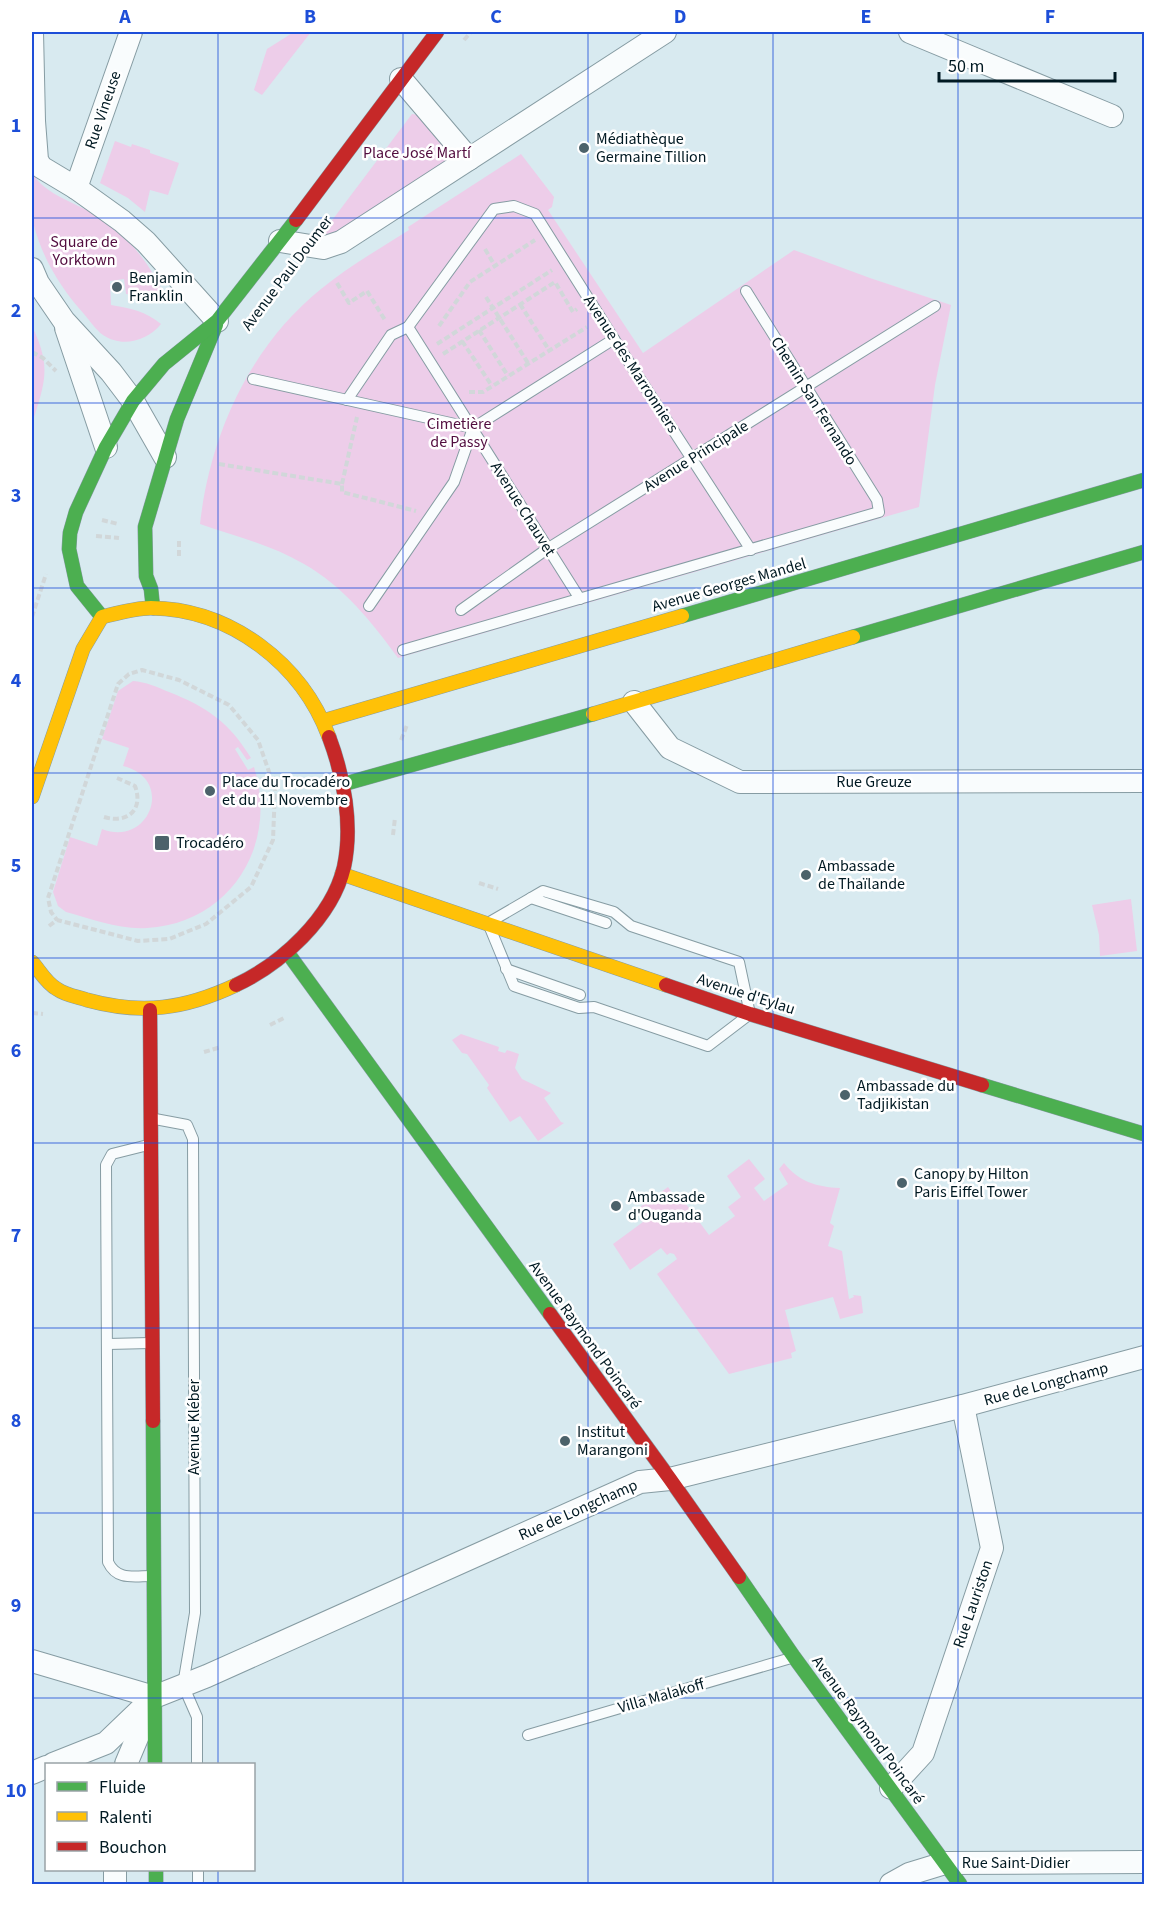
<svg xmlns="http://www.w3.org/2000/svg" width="1176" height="1916" font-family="'Source Sans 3',sans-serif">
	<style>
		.green { fill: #edcde9 }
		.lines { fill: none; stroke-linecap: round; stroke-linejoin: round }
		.lane-casing { stroke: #869ca3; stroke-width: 12 }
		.street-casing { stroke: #869ca3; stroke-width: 24 }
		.fast-casing { stroke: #869ca3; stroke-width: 15 }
		.slow-casing { stroke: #869ca3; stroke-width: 15 }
		.jam-casing { stroke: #869ca3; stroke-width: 15 }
		.path { stroke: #d1d7d9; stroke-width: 4; stroke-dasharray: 6 3; stroke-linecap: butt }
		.lane { stroke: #f9fcfd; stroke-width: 10 }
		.street { stroke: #f9fcfd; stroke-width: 22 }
		.fast { stroke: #4caf50; stroke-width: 14 }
		.slow { stroke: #ffc107; stroke-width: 14 }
		.jam { stroke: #c62828; stroke-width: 14 }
		.grid { fill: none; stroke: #1d4ed8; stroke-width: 1.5; stroke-opacity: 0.55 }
		.poi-dot { fill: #4c626a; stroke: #fff; stroke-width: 2 }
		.labels { text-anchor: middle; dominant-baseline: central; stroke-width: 5; stroke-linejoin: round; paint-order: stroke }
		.street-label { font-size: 16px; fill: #001922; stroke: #fff }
		.poi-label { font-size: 16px; fill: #001922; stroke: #fff; text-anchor: start }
		.park-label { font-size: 16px; fill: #520d3f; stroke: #fff }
		.neatline { fill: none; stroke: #1d4ed8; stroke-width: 2 }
		.grid-label { font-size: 20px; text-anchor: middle; font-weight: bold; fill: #1d4ed8 }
	</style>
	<rect width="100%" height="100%" fill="#d8eaf0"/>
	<!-- green -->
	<g class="green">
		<path d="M 294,32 L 311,32 L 262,95 L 254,90 L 267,49 Z"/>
		<path d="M 412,114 L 419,115 L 452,155 L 451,163 L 331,238 L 326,235 L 324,231 Z"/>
		<path d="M 115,141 L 131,147 L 132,144 L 150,150 L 150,153 L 179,163 L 168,195 L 150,190 L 145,212 L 128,198 L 100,183 Z"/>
		<path d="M 521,154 L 554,197 L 552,207 L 548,210 L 643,353 L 794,250 L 870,278 L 951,305 L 935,385 L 919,507 L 398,658 C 372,622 343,586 304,564 C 271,545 235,536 200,524 C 210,435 250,346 321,289 C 348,267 379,249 409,230 L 408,227 Z"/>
		<path d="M 32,171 C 41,195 84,205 106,221 C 132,241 152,267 165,297 L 156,303 L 133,295 L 126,294 L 124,279 L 110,281 L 111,305 C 130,308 145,311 161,324 C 147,341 122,348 103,335 C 96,330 90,321 84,314 C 60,287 42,258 33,222 C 29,206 32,187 32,171 Z"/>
		<path d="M 32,326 C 52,368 45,382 32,424 Z"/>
		<path d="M 133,681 C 146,682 157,687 169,692 C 207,707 229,722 251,758 L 247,760 L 238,747 L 235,749 L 248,770 L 254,767 C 279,845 230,923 147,928 C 120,930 92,919 66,912 L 58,906 L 53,892 L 70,837 L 97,846 L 102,829 C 149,848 176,779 123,766 L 129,748 L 102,739 L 118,691 Z"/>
		<path d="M 1131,899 L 1137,951 L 1100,956 L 1099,935 L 1092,905 Z"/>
		<path d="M 461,1034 L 499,1047 L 498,1051 L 505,1053 L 507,1050 L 519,1054 L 515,1068 L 522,1079 L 551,1093 L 544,1098 L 561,1122 L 564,1123 L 538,1141 L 520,1116 L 510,1122 L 487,1088 L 489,1085 L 467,1054 L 462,1053 L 452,1040 Z"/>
		<path d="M 749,1159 L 765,1179 L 754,1188 L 764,1201 L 788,1184 L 779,1169 L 784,1163 C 799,1182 817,1187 840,1188 L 830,1223 L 834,1226 L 828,1246 L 842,1251 L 849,1299 L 854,1297 L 853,1295 L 861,1296 L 863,1313 L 840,1319 L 833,1297 L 785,1310 L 796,1351 L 791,1353 L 792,1358 L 729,1374 L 657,1274 L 677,1259 L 674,1254 L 670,1253 L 667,1255 L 661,1248 L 630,1270 L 613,1244 L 643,1222 L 640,1218 L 643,1212 L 640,1207 L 668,1187 L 677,1200 L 683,1200 L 709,1235 L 735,1216 L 728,1207 L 741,1197 L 727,1176 Z"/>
	</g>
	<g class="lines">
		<defs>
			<g id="lane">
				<path d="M 408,327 L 580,599"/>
				<path d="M 253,379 L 473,428"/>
				<path d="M 347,400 L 391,335 L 408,327 L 494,209 L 514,206 L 535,214 L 614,339 L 751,550"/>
				<path d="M 473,428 L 614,339"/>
				<path d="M 369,606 L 454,482 L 473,428"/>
				<path d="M 461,610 L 547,549 L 935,306"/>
				<path d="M 403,650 L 879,512 L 877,500 L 746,291"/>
				<path d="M 543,891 L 614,912 L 631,926 L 739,962 L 750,1014 L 708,1046 L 594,1007 L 579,1008 L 514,986 L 488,923 Z"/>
				<path d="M 531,898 L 606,923"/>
				<path d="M 506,969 L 580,995"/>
				<path d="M 155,1119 L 187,1125 L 193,1139 L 195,1613 L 183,1685 L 197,1717 L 197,1764"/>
				<path d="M 148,1145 L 112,1154 L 106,1165 L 108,1562 C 117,1581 134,1576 152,1576"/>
				<path d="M 108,1344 L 150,1343"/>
				<path d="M 528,1735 L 791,1658"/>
				<path d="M 198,1870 L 198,1884"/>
			</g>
			<g id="street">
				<path d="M 32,32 L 34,121 L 37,160 L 41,167 L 76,188 L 122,221 L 146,242 L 217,321"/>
				<path d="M 910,32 L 1112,116"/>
				<path d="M 401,79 L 469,159"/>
				<path d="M 76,188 L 131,32"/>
				<path d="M 280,241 L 323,248 L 341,242 L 665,32"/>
				<path d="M 32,269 L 38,283 L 64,321 L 111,372 L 133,401 L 165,457"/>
				<path d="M 66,328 L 106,447"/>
				<path d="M 634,702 L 670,748 L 740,782 L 1144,781"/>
				<path d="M 32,1661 L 154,1697"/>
				<path d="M 53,1764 L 106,1743 L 154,1697 L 207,1676 L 640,1482 L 670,1479 L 963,1406 L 1144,1357"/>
				<path d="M 126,1764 L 150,1707"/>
				<path d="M 32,1773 L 46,1767"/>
				<path d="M 891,1788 L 923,1753 L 992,1548 L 963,1406"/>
				<path d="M 115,1870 L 115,1884"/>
				<path d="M 891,1884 L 909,1874 L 945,1863 L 1144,1862"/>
			</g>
			<g id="fast">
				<path d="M 153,608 L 151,589 L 146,576 L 145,527 L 177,419 L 216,325"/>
				<path d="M 682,616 L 1144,480"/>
				<path d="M 102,617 L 77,586 L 69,549 L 70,533 L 76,512 L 106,447 L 133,401 L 164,364 L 217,321 L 296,220"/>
				<path d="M 853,637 L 1144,552"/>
				<path d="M 344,784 L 593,714"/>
				<path d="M 287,952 L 550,1314"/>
				<path d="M 982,1085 L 1144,1134"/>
				<path d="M 153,1421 L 155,1764"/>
				<path d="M 739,1577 L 794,1657 L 960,1884"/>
				<path d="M 156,1870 L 156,1884"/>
			</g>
			<g id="slow">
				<path d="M 593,714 L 853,637"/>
				<path d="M 323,721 L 682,616"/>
				<path d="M 32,797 L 83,649 L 102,617 C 118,613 135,608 151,608 C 231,609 302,664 329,737"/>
				<path d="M 342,874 L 666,985"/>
				<path d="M 32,962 C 40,971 46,983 57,989 C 65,995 78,997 87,1000 C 142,1015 185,1009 236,985"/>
			</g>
			<g id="jam">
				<path d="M 296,220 L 437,32"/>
				<path d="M 236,985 C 281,964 332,918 344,867 C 353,825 344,777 329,737"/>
				<path d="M 666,985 L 750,1014 L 982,1085"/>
				<path d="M 150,1010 L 153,1421"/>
				<path d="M 550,1314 L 670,1479 L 739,1577"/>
			</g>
		</defs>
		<!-- lane casing -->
		<use href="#lane" class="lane-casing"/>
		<!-- street casing -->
		<use href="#street" class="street-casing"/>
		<!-- fast casing -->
		<use href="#fast" class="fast-casing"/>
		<!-- slow casing -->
		<use href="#slow" class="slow-casing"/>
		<!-- jam casing -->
		<use href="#jam" class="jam-casing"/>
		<!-- path -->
		<g class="path">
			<path d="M 464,40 L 471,32"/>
			<path d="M 485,249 L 495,266"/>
			<path d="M 337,283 L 349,303 L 367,291 L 385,320"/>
			<path d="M 486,297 L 528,363"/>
			<path d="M 520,304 L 549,350"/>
			<path d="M 439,326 L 470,282 L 535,240"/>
			<path d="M 479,330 L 508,376"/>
			<path d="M 462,341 L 492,386"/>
			<path d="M 437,344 L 552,270"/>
			<path d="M 32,352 L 43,358 L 56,371"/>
			<path d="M 443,354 L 555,282 L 573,312 L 577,309"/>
			<path d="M 469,392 L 483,392 L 587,327"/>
			<path d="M 219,464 L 342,484 L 342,492 L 416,511"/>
			<path d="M 342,484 L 357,417"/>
			<path d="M 102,520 L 118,524"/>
			<path d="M 96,536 L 119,538"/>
			<path d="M 179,541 L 179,558"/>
			<path d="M 32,617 L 46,574"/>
			<path d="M 401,740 L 407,725"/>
			<path d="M 104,817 C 127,824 144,810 135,786 L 117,778"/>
			<path d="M 393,835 L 395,818"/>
			<path d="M 479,883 L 498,889"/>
			<path d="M 49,926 L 57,920 L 138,941 L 169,939 L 206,924 L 251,887 L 273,840 L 275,789 L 258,740 L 229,705 L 179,680 L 142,670 L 129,674 L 118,684 L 48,898 L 51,912 L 57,920"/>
			<path d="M 32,1013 L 43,1014"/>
			<path d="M 270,1025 L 286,1017"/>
			<path d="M 204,1052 L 221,1047"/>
		</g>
		<!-- lane -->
		<use href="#lane" class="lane"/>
		<!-- street -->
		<use href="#street" class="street"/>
		<!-- fast -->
		<use href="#fast" class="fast"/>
		<!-- slow -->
		<use href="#slow" class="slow"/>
		<!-- jam -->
		<use href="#jam" class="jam"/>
	</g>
	<!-- grid -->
	<path class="grid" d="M 218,32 L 218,1764M 403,32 L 403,1884M 588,32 L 588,1884M 773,32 L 773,1884M 958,32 L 958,1884M 32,218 L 1144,218M 32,403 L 1144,403M 32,588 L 1144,588M 32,773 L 1144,773M 32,958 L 1144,958M 32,1143 L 1144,1143M 32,1328 L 1144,1328M 32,1513 L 1144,1513M 32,1698 L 1144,1698M 218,1870 L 218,1884"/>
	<!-- markers -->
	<g class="poi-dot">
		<circle cx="584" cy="148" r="6"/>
		<circle cx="117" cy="287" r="6"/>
		<circle cx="210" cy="791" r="6"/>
		<rect x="154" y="835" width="16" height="16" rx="3"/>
		<circle cx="806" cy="875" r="6"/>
		<circle cx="845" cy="1095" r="6"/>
		<circle cx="902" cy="1183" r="6"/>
		<circle cx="616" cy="1206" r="6"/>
		<circle cx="565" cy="1441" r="6"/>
	</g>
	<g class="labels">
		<!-- street labels -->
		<g class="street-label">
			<text transform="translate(103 110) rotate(-71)">Rue Vineuse</text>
			<text transform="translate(287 273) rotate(-53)">Avenue Paul Doumer</text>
			<text transform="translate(631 364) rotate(57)">Avenue des Marronniers</text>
			<text transform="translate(814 401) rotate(58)">Chemin San Fernando</text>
			<text transform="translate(696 456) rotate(-32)">Avenue Principale</text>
			<text transform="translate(523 509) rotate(58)">Avenue Chauvet</text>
			<text transform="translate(729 585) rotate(-16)">Avenue Georges Mandel</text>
			<text x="874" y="782">Rue Greuze</text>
			<text transform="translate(746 994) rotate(18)">Avenue d'Eylau</text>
			<text transform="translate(585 1335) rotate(54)">Avenue Raymond Poincaré</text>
			<text transform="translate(1046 1384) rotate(-15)">Rue de Longchamp</text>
			<text transform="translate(194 1427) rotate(-90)">Avenue Kléber</text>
			<text transform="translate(578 1510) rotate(-24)">Rue de Longchamp</text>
			<text transform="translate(973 1604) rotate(-71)">Rue Lauriston</text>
			<text transform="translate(661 1696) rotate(-16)">Villa Malakoff</text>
			<text transform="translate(868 1730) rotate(54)">Avenue Raymond Poincaré</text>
			<text x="1016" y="1863">Rue Saint-Didier</text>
		</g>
		<!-- poi labels -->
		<g class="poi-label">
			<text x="596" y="139">Médiathèque<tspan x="596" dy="18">Germaine Tillion</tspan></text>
			<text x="129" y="278">Benjamin<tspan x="129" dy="18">Franklin</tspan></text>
			<text x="222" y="782">Place du Trocadéro<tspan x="222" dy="18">et du 11 Novembre</tspan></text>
			<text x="176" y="843">Trocadéro</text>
			<text x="818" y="866">Ambassade<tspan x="818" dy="18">de Thaïlande</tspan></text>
			<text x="857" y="1086">Ambassade du<tspan x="857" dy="18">Tadjikistan</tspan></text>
			<text x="914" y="1174">Canopy by Hilton<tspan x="914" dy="18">Paris Eiffel Tower</tspan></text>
			<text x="628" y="1197">Ambassade<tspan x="628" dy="18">d'Ouganda</tspan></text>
			<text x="577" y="1432">Institut<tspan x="577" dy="18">Marangoni</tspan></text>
		</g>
		<!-- park labels -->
		<g class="park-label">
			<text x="417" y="153">Place José Martí</text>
			<text x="84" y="242">Square de<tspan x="84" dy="18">Yorktown</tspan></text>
			<text x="459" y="424">Cimetière<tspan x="459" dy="18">de Passy</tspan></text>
		</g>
	</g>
	<!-- border -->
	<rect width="1176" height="1916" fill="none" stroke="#ffffff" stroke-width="66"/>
	<!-- legend -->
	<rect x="45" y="1763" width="210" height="108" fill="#ffffff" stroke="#99a3a7" stroke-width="1.5"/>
	<rect x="57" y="1782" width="30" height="9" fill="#4caf50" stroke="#99a3a7" stroke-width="1.5"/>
	<text x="99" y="1793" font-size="18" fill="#001922">Fluide</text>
	<rect x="57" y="1812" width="30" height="9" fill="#ffc107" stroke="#99a3a7" stroke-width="1.5"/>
	<text x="99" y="1823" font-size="18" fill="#001922">Ralenti</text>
	<rect x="57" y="1842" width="30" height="9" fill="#c62828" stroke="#99a3a7" stroke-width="1.5"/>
	<text x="99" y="1853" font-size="18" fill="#001922">Bouchon</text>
	<!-- scale -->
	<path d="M939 72v9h176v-9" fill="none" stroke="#001922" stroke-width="3"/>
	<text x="948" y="72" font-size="18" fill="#001922" stroke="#ffffff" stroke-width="4.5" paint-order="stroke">50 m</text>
	<rect x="33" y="33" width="1110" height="1850" class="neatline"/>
	<g class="grid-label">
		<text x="125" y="23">A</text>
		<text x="310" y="23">B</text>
		<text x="496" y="23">C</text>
		<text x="680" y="23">D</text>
		<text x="866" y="23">E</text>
		<text x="1050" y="23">F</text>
		<text x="16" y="132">1</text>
		<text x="16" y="317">2</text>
		<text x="16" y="502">3</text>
		<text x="16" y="687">4</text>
		<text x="16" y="872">5</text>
		<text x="16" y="1057">6</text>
		<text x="16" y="1242">7</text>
		<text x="16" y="1427">8</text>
		<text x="16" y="1612">9</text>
		<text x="16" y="1797">10</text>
	</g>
</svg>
